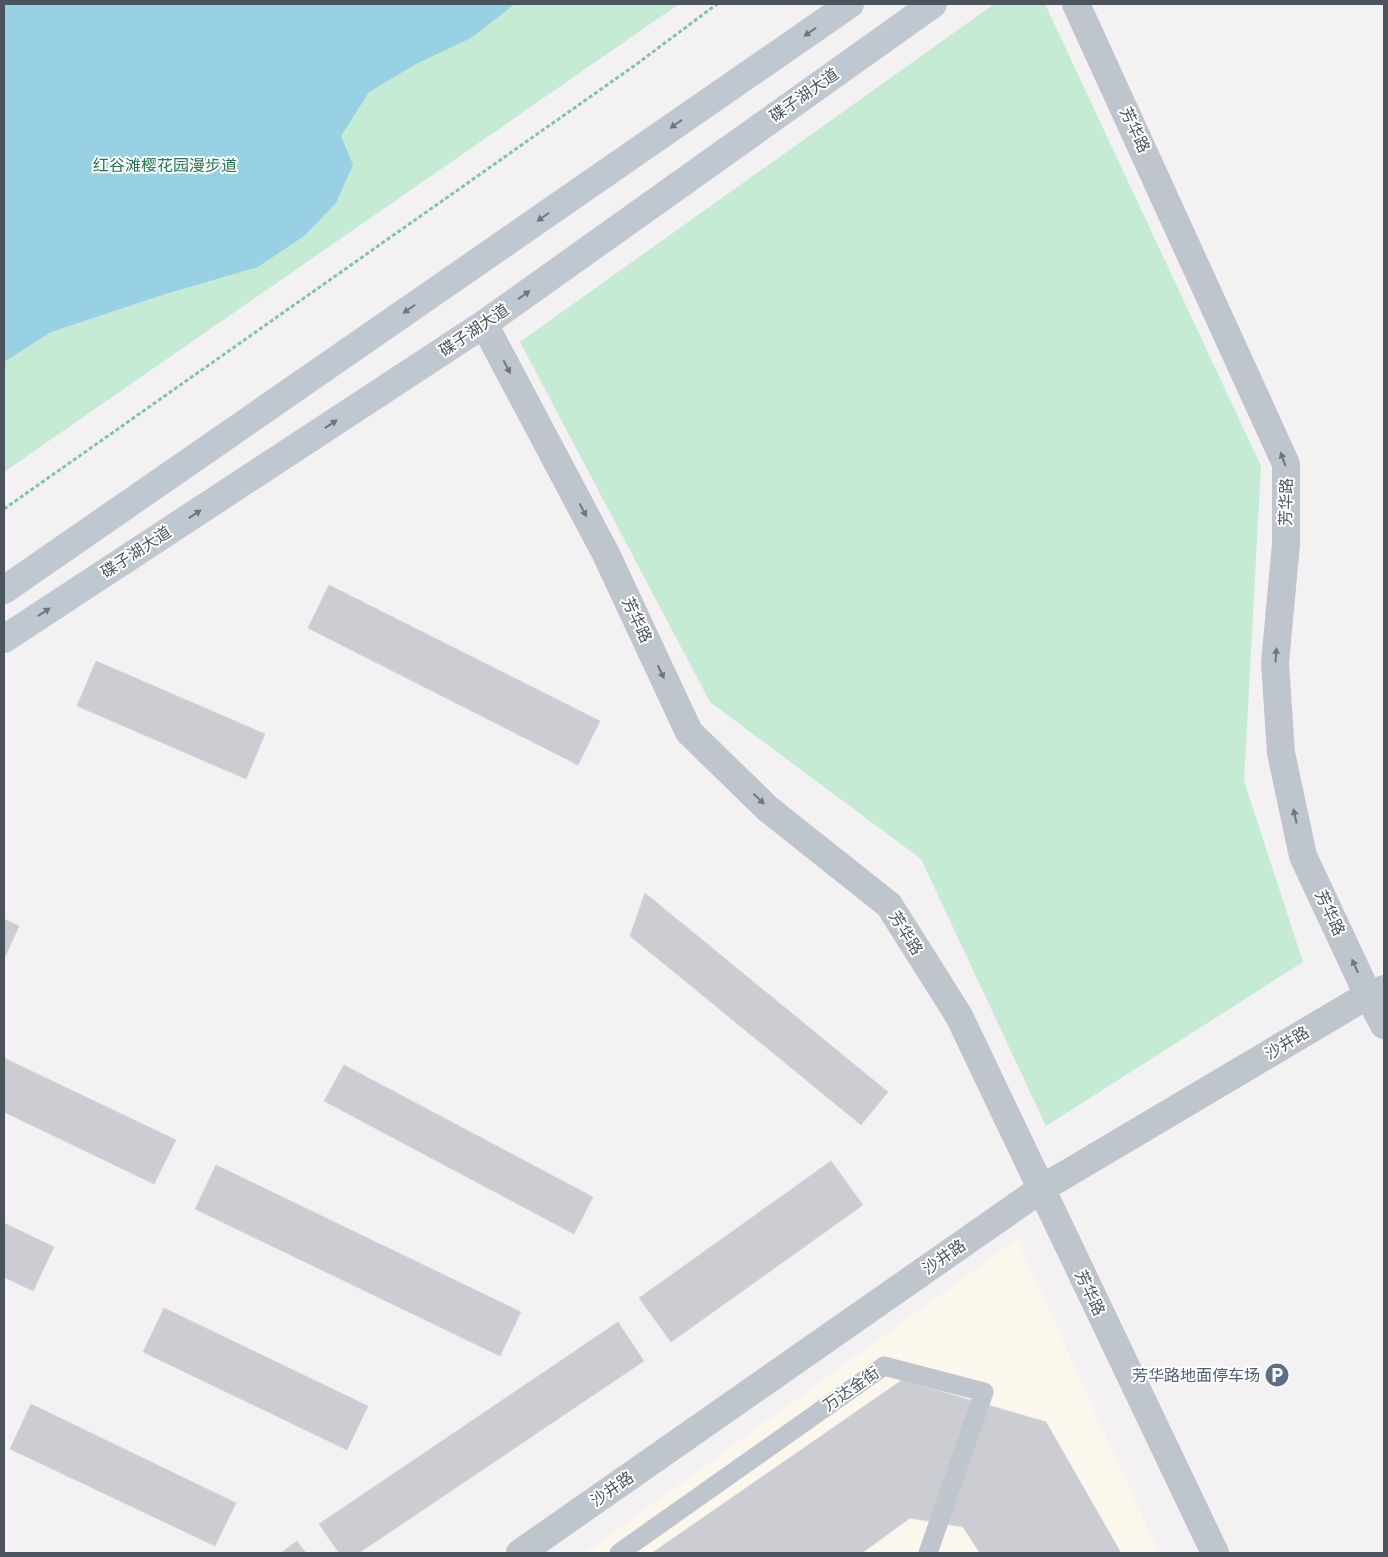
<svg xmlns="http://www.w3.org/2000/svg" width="1388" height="1557" font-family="Raleway,'Noto Sans SC',sans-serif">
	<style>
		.commercial { fill: #fbf7ed }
		.green { fill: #c5ebd5 }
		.water { fill: #97d1e3 }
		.building { fill: #cbcdd3; stroke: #d6d7dc }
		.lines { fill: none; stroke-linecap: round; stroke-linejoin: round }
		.path { stroke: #80c6a5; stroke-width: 3; stroke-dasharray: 4 2.5; stroke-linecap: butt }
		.pedestrian { stroke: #bec5cc; stroke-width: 19 }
		.tertiary { stroke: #bec5cc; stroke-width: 28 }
		.secondary { stroke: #bfc7d0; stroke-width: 28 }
		.oneway { fill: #6e7680 }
		.oneway2 { fill: #6e767e }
		.labels { text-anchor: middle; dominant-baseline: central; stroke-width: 4; stroke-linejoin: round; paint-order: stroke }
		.street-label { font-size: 16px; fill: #4b545d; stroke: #fff }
		.park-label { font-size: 16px; fill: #22784f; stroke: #fff }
		.service-label { font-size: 16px; fill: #4e5e75; stroke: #fff; text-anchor: end }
	</style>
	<rect width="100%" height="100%" fill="#f3f1f1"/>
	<!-- commercial -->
	<path class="commercial" d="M 1017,1239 L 1159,1553 L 585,1553 Z"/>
	<!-- green -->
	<g class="green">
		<path d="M 4,4 L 679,4 L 4,472 Z"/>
		<path d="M 994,4 L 1045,4 L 1261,466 L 1244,781 L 1303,962 L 1046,1126 L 921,859 L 710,702 L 520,342 Z"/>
	</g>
	<!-- water -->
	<path class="water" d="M 4,4 L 515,4 L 471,38 L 416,64 L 369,92 L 341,136 L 353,165 L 336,203 L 304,236 L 258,267 L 162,295 L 51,332 L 4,362 Z"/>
	<!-- building -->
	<g class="building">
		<path d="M 329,585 L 600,721 L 578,765 L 308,628 Z"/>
		<path d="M 96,661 L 265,734 L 246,779 L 77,706 Z"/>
		<path d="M 645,893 L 888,1092 L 861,1125 L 630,936 Z"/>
		<path d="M 4,919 L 19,926 L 4,959 Z"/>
		<path d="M 4,1058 L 176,1140 L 154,1184 L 4,1112 Z"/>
		<path d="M 344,1065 L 593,1197 L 574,1234 L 324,1101 Z"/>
		<path d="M 831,1161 L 863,1205 L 671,1342 L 639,1298 Z"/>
		<path d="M 216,1165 L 521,1312 L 500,1356 L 195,1209 Z"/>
		<path d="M 4,1223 L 54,1247 L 33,1291 L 4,1277 Z"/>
		<path d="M 164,1308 L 368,1406 L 347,1450 L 143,1352 Z"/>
		<path d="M 618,1322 L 644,1361 L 359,1553 L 339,1553 L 319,1524 Z"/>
		<path d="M 902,1380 L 1046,1422 L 1121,1553 L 980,1553 L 963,1527 L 910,1518 L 862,1553 L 652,1553 Z"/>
		<path d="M 31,1404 L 236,1503 L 215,1546 L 10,1449 Z"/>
		<path d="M 297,1541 L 306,1553 L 281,1553 Z"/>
	</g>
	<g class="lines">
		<!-- path -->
		<path class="path" d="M 4,509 L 634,66 L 717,4"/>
		<!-- pedestrian -->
		<path class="pedestrian" d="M 619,1553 L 884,1366 L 984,1392 L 928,1553"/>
		<!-- tertiary -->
		<g class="tertiary">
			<path d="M 1076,4 L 1286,464 L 1286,544 L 1275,663 L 1281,753 L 1303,856 L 1368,995 L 1384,1025"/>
			<path d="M 484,324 L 606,554 L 689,732 L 768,809 L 889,905 L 959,1016 L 1215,1553"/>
			<path d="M 520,1553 L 1041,1189 L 1368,995 L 1384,989"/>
		</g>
		<!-- secondary -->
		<g class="secondary">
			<path d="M 4,590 L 850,4"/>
			<path d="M 4,639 L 484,324 L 933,4"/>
		</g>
	</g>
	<!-- one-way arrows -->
	<defs><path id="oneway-solid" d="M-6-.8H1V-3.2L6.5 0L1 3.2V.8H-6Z" transform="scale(1.25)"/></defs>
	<g class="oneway">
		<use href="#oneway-solid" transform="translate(810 32) rotate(145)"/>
		<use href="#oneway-solid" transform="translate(676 124) rotate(145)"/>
		<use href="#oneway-solid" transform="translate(543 217) rotate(145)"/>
		<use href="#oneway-solid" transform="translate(524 295) rotate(-35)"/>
		<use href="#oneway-solid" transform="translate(409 309) rotate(145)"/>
		<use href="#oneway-solid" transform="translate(331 424) rotate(-33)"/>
		<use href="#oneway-solid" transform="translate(195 514) rotate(-33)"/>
		<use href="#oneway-solid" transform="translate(44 612) rotate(-33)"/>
	</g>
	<g class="oneway2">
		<use href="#oneway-solid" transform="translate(507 367) rotate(62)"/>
		<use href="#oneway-solid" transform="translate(1283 459) rotate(-110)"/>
		<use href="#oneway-solid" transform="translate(583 510) rotate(62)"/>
		<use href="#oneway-solid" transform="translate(1276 655) rotate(-86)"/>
		<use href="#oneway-solid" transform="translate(661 672) rotate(65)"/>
		<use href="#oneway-solid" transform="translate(759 799) rotate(44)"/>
		<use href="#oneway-solid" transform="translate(1295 816) rotate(-102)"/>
		<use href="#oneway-solid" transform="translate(1355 966) rotate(-114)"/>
	</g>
	<!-- icons -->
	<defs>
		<symbol id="parking-disc" viewBox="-11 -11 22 22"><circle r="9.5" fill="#5c6f8a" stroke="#fff"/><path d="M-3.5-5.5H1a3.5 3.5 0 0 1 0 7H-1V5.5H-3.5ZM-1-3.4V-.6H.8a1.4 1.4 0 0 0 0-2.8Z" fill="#fff"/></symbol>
	</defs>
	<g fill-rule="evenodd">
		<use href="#parking-disc" x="1263" y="1361" width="28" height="28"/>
	</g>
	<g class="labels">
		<!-- street labels -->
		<g class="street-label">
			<text transform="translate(804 95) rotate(-35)">碟子湖大道</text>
			<text transform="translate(1135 130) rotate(65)">芳华路</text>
			<text transform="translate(474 330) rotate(-34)">碟子湖大道</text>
			<text transform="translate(1286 502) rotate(-89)">芳华路</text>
			<text transform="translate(136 552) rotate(-33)">碟子湖大道</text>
			<text transform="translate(637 620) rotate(65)">芳华路</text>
			<text transform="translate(1330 913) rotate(65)">芳华路</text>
			<text transform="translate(906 933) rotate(58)">芳华路</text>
			<text transform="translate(1287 1043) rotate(-31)">沙井路</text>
			<text transform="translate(944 1257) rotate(-35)">沙井路</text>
			<text transform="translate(1090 1293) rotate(65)">芳华路</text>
			<text transform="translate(851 1389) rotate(-35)">万达金街</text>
			<text transform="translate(612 1489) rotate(-35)">沙井路</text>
		</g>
		<!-- park labels -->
		<g class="park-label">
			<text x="165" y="165">红谷滩樱花园漫步道</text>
		</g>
		<!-- service labels -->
		<g class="service-label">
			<text x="1260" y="1375">芳华路地面停车场</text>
		</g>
	</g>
	<!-- border -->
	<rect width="1388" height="1557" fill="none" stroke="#4b545d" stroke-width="10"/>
</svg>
